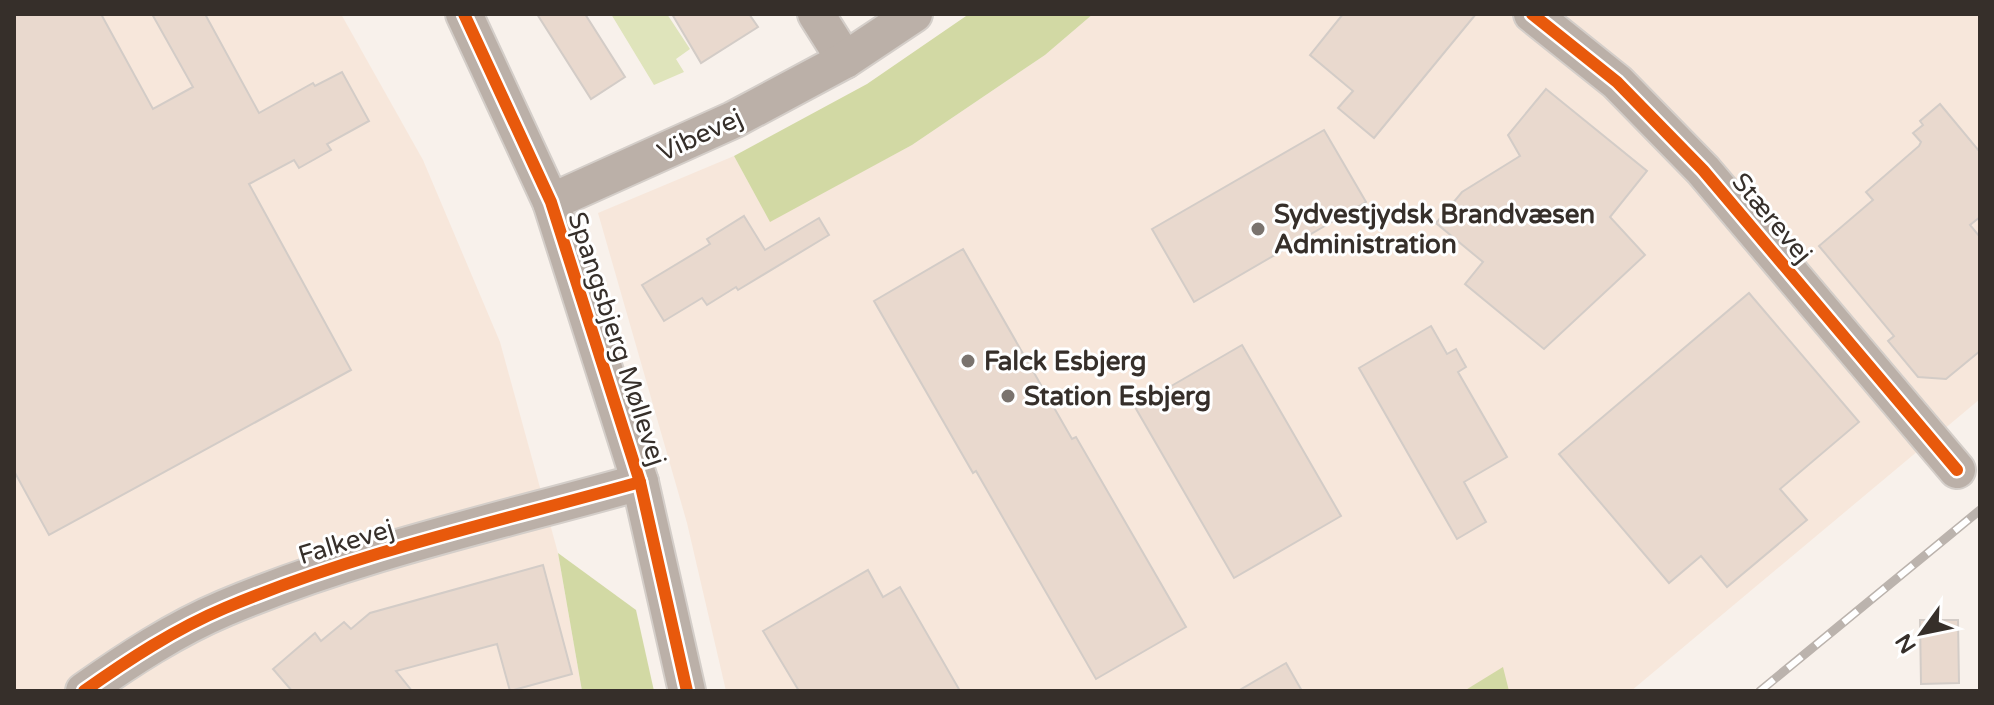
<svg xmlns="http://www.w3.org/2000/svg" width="1994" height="705" font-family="'Varela Round',sans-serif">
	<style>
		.built { fill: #f7e7db }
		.green { fill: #dfe4bb }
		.forest { fill: #d2d9a4 }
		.building { fill: #e9d9ce; stroke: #d3ccc7; stroke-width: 2 }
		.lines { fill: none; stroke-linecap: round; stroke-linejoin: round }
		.minor-casing { stroke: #d4cec9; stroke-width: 40 }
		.minor { stroke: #bbb0a8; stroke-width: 36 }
		.rail-casing { stroke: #bbb3ad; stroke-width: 9 }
		.rail { stroke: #fff; stroke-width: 6; stroke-dasharray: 18; stroke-linecap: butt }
		.cycleway-casing { stroke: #fff; stroke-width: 17 }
		.cycleway { stroke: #e8590c; stroke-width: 12 }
		.poi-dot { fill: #7a736e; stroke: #fff; stroke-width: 3 }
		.labels { text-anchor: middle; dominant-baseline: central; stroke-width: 6; stroke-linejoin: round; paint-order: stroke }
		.street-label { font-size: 26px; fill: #362f2a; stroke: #fff }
		.poi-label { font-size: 26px; font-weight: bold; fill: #362f2a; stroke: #fff; text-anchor: start }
	</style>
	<rect width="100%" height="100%" fill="#f8f1eb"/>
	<!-- built -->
	<g class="built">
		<path d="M 14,14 L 341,14 L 423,160 L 500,342 L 558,553 L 582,691 L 14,691 Z"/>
		<path d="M 1093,14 L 1980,14 L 1980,399 L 1631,691 L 726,691 L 687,523 L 598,213 L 734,156 L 770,221 L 912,145 L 1045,55 Z"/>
	</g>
	<!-- green -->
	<path class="green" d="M 611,14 L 667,14 L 690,49 L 676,59 L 684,72 L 654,85 Z"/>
	<!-- forest -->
	<g class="forest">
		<path d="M 969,14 L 1093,14 L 1045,55 L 912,145 L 770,222 L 734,156 L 867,84 Z"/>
		<path d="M 558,553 L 636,610 L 654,691 L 582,691 Z"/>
		<path d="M 1503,667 L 1509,691 L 1464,691 Z"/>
	</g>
	<!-- building -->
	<g class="building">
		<path d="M 14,14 L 101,14 L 153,109 L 193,87 L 152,14 L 205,14 L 259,113 L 313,83 L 315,86 L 342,72 L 369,121 L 327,144 L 331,150 L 299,168 L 294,160 L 249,184 L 351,370 L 49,535 L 14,471 Z"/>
		<path d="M 537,14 L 585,14 L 625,77 L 591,99 Z"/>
		<path d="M 672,14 L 749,14 L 758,27 L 701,63 Z"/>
		<path d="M 1343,14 L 1476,14 L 1374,138 L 1338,108 L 1353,91 L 1310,55 Z"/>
		<path d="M 1546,89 L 1647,171 L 1610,217 L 1645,255 L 1544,349 L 1465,284 L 1483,262 L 1436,223 L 1462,192 L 1520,156 L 1508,135 Z"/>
		<path d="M 1940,104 L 1980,152 L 1980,217 L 1970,225 L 1980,237 L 1980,351 L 1946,379 L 1918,377 L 1888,341 L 1894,336 L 1819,246 L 1873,200 L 1866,192 L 1919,146 L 1921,142 L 1913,133 L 1923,125 L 1920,121 Z"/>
		<path d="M 1324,130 L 1366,202 L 1194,302 L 1152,229 Z"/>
		<path d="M 744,216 L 765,250 L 819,218 L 829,235 L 738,290 L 736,287 L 707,305 L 702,298 L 664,321 L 642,285 L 710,244 L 707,239 Z"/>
		<path d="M 963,249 L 1072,439 L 1076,437 L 1186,627 L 1096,679 L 976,471 L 973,473 L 874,301 Z"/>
		<path d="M 1749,293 L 1859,422 L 1780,489 L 1807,520 L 1727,587 L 1701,556 L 1669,583 L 1559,454 Z"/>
		<path d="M 1431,326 L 1447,354 L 1456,349 L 1466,367 L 1458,372 L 1507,457 L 1464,482 L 1486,522 L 1457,539 L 1359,368 Z"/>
		<path d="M 1242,345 L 1341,516 L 1234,578 L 1135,407 Z"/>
		<path d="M 543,565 L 572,674 L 510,691 L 497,644 L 396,671 L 412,691 L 292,691 L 273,669 L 315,633 L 321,641 L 344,622 L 351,629 L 370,613 Z"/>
		<path d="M 868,570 L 883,597 L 900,587 L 960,691 L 799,691 L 763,631 Z"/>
		<path d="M 1920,620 L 1958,620 L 1959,683 L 1921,684 Z"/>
		<path d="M 1286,663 L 1302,691 L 1238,691 Z"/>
	</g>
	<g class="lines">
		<defs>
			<g id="minor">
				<path d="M 464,14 L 551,202 L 640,482 L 687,691"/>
				<path d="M 816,14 L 845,60"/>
				<path d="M 1532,14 L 1617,82 L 1703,170 L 1957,470"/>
				<path d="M 551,202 L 733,120 L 845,60 L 914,14"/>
				<path d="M 84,691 C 128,660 175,629 225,608 C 358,552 501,521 640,482"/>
			</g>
		</defs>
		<!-- minor casing -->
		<use href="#minor" class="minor-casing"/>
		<!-- minor -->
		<use href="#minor" class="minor"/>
		<defs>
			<path id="rail" d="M 1760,691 L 1980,510"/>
		</defs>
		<!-- rail casing -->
		<use href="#rail" class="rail-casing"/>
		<!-- rail -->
		<use href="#rail" class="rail"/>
		<defs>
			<g id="cycleway">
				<path d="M 464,14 L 551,202 L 640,482 L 687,691"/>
				<path d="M 1532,14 L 1617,82 L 1703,170 L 1957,470"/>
				<path d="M 84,691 C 128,660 175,629 225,608 C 358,552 501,521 640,482"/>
			</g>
		</defs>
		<!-- cycleway casing -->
		<use href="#cycleway" class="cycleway-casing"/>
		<!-- cycleway -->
		<use href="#cycleway" class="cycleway"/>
	</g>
	<!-- markers -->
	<g class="poi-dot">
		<circle cx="1258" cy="229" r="8"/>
		<circle cx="968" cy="361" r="8"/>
		<circle cx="1008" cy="396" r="8"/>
	</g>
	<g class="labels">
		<!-- street labels -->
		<g class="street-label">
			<text transform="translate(700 135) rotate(-25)">Vibevej</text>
			<text transform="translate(1772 218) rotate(50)">Stærevej</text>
			<text transform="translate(617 339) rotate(72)">Spangsbjerg Møllevej</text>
			<text transform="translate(346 542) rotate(-17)">Falkevej</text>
		</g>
		<!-- poi labels -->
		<g class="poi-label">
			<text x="1274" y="214">Sydvestjydsk Brandvæsen<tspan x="1274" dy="30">Administration</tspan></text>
			<text x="984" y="361">Falck Esbjerg</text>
			<text x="1024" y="396">Station Esbjerg</text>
		</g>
	</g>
	<!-- border -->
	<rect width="1994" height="705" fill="none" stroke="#362f2a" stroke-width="32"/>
	<!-- north arrow -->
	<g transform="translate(1922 633) rotate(237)" stroke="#ffffff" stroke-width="6" paint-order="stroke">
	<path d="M0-6L14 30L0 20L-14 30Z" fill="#362f2a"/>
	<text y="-12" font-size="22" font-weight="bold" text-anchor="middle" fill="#362f2a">N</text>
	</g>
</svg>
